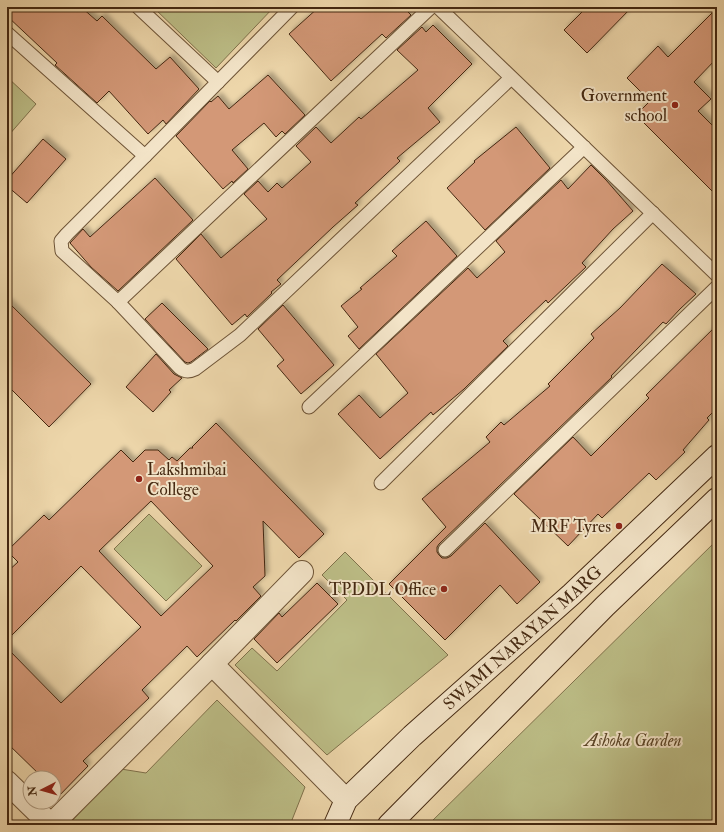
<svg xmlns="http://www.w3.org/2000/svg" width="724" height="832" font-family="'IM FELL Double Pica',serif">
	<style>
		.green { fill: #bcbd86; stroke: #80724c }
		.building { fill: #d39877; stroke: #442811; fill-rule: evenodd; filter: url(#shadow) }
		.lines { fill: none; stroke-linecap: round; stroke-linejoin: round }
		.service-casing { stroke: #6e5437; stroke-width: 15 }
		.minor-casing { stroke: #6e5437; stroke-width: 24 }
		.secondary-casing { stroke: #442811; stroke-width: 24 }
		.service { stroke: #f3e4c8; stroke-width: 13 }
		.minor { stroke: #f3e4c8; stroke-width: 22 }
		.secondary { stroke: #f3e4c8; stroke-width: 22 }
		.poi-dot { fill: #8f2418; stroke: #f3e4c8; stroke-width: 1.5 }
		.labels { text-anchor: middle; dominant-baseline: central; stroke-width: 4; stroke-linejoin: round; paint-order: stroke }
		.poi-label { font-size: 17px; fill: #442811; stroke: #f3e4c8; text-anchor: end }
		.street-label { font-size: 17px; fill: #442811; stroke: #f3e4c8 }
		.park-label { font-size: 17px; font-style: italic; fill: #5c4628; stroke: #f3e4c8 }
	</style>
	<defs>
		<filter id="shadow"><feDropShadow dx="3.5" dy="-3.5" stdDeviation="2" flood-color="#0004"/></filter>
	</defs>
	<rect width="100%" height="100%" fill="#edd6aa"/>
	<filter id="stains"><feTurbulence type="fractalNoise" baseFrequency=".005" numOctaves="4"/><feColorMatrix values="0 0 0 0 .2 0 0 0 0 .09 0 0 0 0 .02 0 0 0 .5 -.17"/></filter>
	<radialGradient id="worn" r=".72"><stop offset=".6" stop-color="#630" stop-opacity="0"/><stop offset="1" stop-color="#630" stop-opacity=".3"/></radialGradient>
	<!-- green -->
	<g class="green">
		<path d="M 153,7 L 274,7 L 216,68 Z"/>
		<path d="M 7,77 L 36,104 L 8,136 L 7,135 Z"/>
		<path d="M 149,514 L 202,566 L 166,601 L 114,549 Z"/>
		<path d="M 717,540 L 717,825 L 428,825 Z"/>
		<path d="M 345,552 L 448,655 L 327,755 L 235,665 L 252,648 L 277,671 L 347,600 L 322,575 Z"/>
		<path d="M 217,700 L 305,787 L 290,825 L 68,825 L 121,769 L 146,773 Z"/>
	</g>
	<!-- building -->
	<g class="building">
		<path d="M 7,7 L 81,7 L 97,21 L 102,16 L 156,69 L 170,57 L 199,89 L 166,124 L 163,120 L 148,134 L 109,91 L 97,103 L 55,65 L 57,63 L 7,16 Z"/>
		<path d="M 319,7 L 403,7 L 411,15 L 386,38 L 382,34 L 331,81 L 289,34 Z"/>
		<path d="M 587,7 L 632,7 L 587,53 L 564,30 Z"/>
		<path d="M 717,8 L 717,58 L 694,82 L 711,99 L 698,111 L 717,130 L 717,196 L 636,115 L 650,101 L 627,78 L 658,46 L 668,57 Z"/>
		<path d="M 433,25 L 472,64 L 428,108 L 440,122 L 397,158 L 400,161 L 355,203 L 358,205 L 333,227 L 277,280 L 281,284 L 271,292 L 272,293 L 247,317 L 245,314 L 232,325 L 176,259 L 201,234 L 221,258 L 267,219 L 244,194 L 258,181 L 268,192 L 277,183 L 282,188 L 311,162 L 296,146 L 316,127 L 331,143 L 359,117 L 361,119 L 418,70 L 397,50 L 422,27 L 426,32 Z"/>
		<path d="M 268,75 L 305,115 L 285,134 L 282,131 L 276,137 L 264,123 L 232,150 L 248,169 L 233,183 L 232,181 L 223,189 L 176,136 L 210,101 L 211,102 L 218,96 L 229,109 Z"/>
		<path d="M 516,127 L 550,168 L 485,230 L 447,188 L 475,162 L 474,161 Z"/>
		<path d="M 43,139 L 66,159 L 27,203 L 7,186 L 7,180 Z"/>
		<path d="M 591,165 L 606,180 L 633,211 L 613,229 L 582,263 L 586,267 L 548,303 L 546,300 L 503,341 L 508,346 L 464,389 L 433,415 L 431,412 L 380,459 L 338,414 L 359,395 L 380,418 L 408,393 L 376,354 L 468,268 L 477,278 L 505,252 L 496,241 L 561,180 L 568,189 Z"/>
		<path d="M 155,178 L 193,220 L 118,291 L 91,267 L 70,243 L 83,229 L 90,237 Z"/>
		<path d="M 426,221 L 457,256 L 359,349 L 348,336 L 358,327 L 341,306 L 362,289 L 360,288 L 397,256 L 392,251 Z"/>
		<path d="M 662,264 L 696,294 L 680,309 L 666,324 L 663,322 L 611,376 L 612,377 L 439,544 L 437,547 L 437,552 L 439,555 L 442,558 L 447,558 L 451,556 L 485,523 L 540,582 L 517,604 L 500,585 L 445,640 L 389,584 L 446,527 L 422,499 L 490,442 L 486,437 L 501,422 L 504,425 L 550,386 L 548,384 L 594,338 L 591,334 L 620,308 Z"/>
		<path d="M 7,301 L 91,384 L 49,427 L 7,385 Z"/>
		<path d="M 162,303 L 208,349 L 191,362 L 188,363 L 185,362 L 145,319 Z"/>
		<path d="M 283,305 L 334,365 L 301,394 L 277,366 L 284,360 L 258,329 Z"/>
		<path d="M 717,325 L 717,408 L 707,418 L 709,420 L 683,450 L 685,452 L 656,480 L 649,473 L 602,518 L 598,514 L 568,546 L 514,494 L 573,437 L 591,456 L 649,398 L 646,395 Z"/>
		<path d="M 156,354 L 174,374 L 182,378 L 169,390 L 171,392 L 153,412 L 126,387 Z"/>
		<path d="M 216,423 L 324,534 L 299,558 L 263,521 L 265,576 L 253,587 L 261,596 L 236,621 L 235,620 L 197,657 L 187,646 L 142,690 L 149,698 L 83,761 L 88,766 L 54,801 L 54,778 L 43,778 L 7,743 L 7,648 L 61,703 L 141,627 L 81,566 L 7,640 L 7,572 L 18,562 L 7,551 L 44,515 L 49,520 L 121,450 L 133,462 L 145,450 L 158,450 L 169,460 L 172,457 L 177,461 L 190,448 L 193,448 L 192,447 ZM 151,501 L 213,566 L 161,616 L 99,551 Z"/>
		<path d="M 317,583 L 338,604 L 277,663 L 254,639 L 279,613 L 282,617 Z"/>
	</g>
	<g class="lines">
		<defs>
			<g id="service">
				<path d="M 138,7 L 218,82"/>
				<path d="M 292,7 L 145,156 L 67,234 L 61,241 L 62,251 L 118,302 L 180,368 C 185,372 189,372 195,369 L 240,335 L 511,78"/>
				<path d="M 438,7 L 717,275"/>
				<path d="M 7,33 L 145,156"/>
				<path d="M 118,302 L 431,7"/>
				<path d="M 309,407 L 584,147"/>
				<path d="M 381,483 L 653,213"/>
				<path d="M 445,550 L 717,287"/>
			</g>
			<g id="minor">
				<path d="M 212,664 L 302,572"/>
				<path d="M 7,782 L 51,825"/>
				<path d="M 51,825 L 212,664 L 346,800"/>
			</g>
			<g id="secondary">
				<path id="s1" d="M 335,825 L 346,800 L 412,736 L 572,594 L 717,456"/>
				<path d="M 389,825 L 605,606 L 717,499"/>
			</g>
		</defs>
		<!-- service casing -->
		<use href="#service" class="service-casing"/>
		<!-- minor casing -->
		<use href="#minor" class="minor-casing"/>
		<!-- secondary casing -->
		<use href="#secondary" class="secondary-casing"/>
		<!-- service -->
		<use href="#service" class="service"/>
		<!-- minor -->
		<use href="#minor" class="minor"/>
		<!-- secondary -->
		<use href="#secondary" class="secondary"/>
	</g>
	<!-- markers -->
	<g class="poi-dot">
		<circle cx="675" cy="105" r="4"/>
		<circle cx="139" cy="479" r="4"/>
		<circle cx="619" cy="526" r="4"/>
		<circle cx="444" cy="589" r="4"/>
	</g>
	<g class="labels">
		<!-- poi labels -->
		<g class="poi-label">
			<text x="667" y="95">Government<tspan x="667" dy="20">school</tspan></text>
			<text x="147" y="469" text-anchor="start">Lakshmibai<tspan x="147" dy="20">College</tspan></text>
			<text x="611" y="526">MRF Tyres</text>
			<text x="436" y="589">TPDDL Office</text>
		</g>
		<!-- street labels -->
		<g class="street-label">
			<text stroke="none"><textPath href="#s1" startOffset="267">SWAMI NARAYAN MARG</textPath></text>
		</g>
		<!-- park labels -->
		<g class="park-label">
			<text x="633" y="740">Ashoka Garden</text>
		</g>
	</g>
	<!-- margin -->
	<rect width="724" height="832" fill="none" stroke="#edd6aa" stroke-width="24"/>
	<rect x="8" y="8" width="708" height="816" fill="none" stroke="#442811" stroke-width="2"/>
	<rect x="12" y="12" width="700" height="808" fill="none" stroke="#442811"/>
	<!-- north arrow -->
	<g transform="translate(42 790) rotate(264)"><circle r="19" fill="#f3e4c8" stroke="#ad997f"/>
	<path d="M0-3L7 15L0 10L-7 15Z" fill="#8f2418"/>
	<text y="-6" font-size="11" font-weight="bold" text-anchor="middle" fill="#442811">N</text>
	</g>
	<rect width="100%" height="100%" filter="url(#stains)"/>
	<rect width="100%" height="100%" fill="url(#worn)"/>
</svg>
